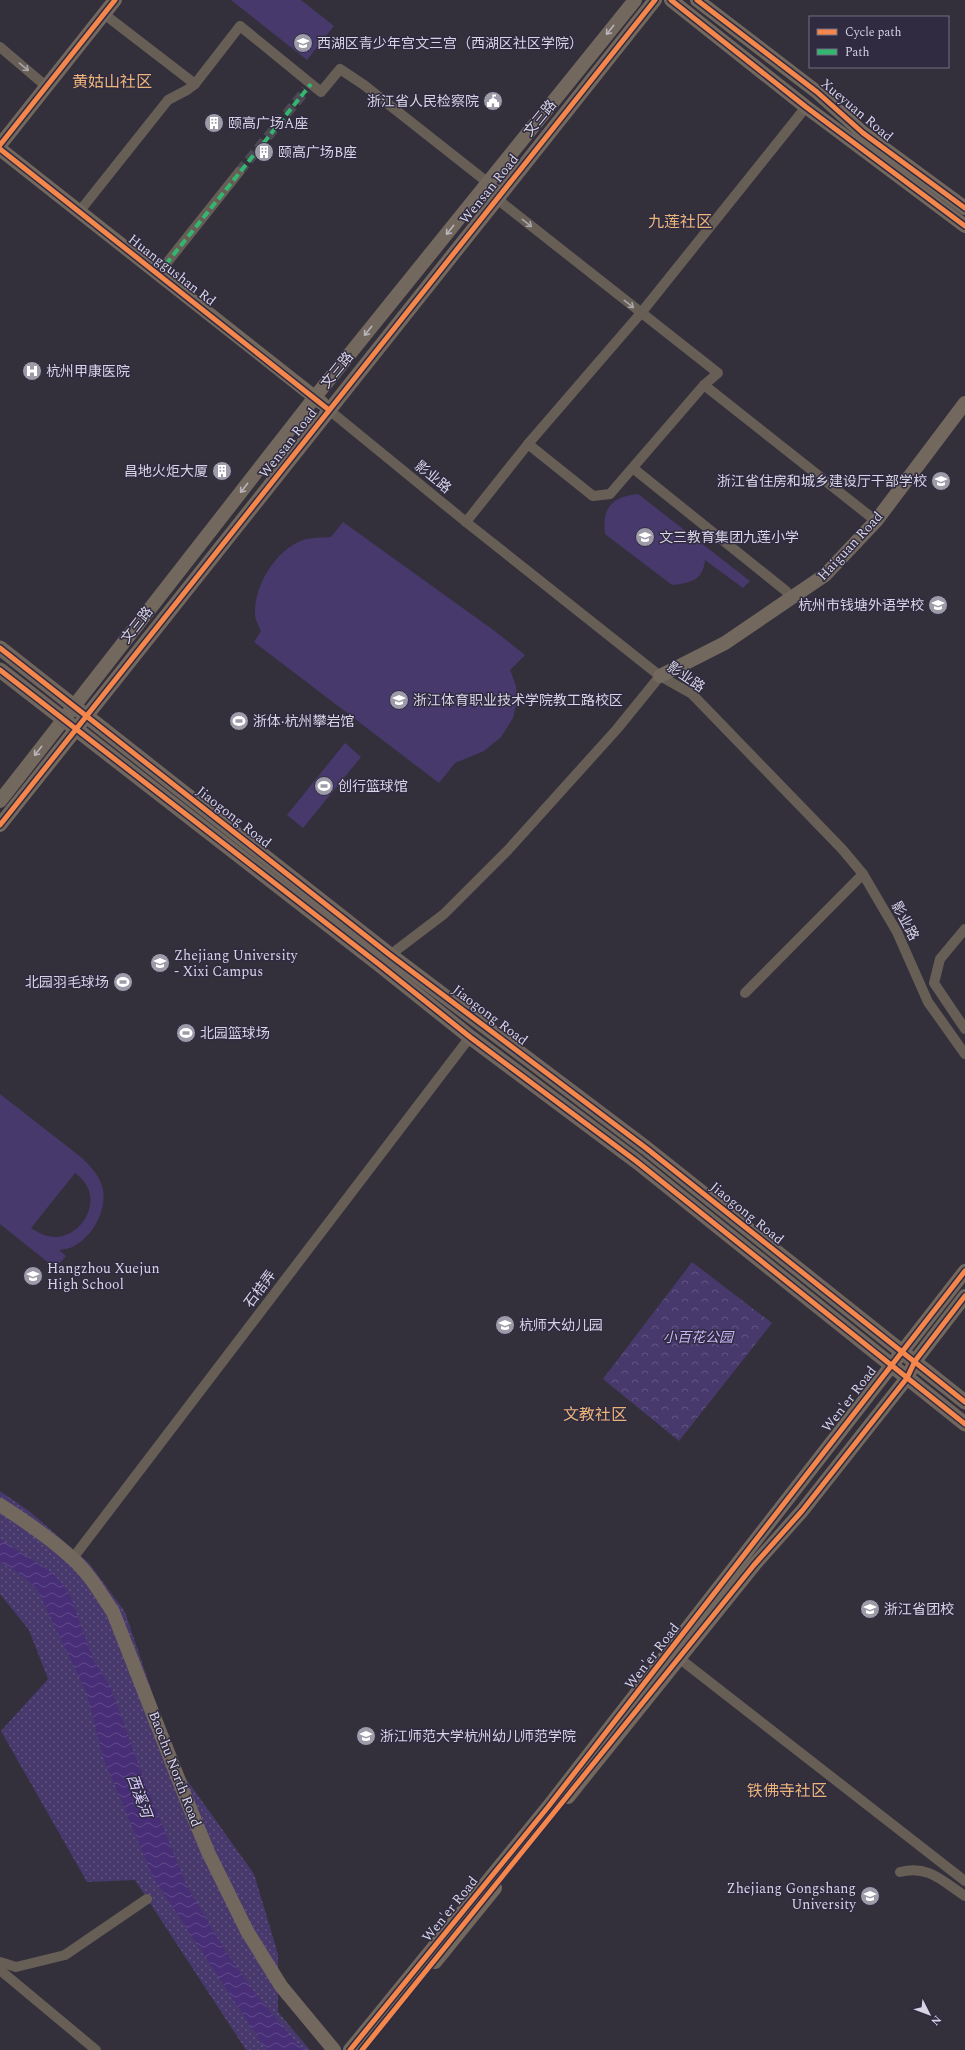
<svg xmlns="http://www.w3.org/2000/svg" width="965" height="2050" font-family="Spectral,'Noto Sans SC',serif">
	<style>
		.grass { fill: url(#grass-dots) }
		.park { fill: url(#park-crowns) }
		.pitch { fill: #48396c; fill-rule: evenodd }
		.water { fill: url(#water-waves) }
		.lines { fill: none; stroke-linecap: round; stroke-linejoin: round }
		.street-tunnel { stroke: #4c4955; stroke-width: 10; stroke-dasharray: 10 5; stroke-linecap: butt }
		.street { stroke: #675e56; stroke-width: 10 }
		.secondary { stroke: #73685e; stroke-width: 14 }
		.primary { stroke: #70665e; stroke-width: 15 }
		.quiet { stroke: #33b770; stroke-width: 4; stroke-dasharray: 8 4; stroke-linecap: butt }
		.cycleway-casing { stroke: #302b41; stroke-width: 8 }
		.cycleway { stroke: #f5874c; stroke-width: 5 }
		.oneway { stroke: #b9b4bb }
		.oneway2 { stroke: #aaa5ab }
		.labels { text-anchor: middle; dominant-baseline: central; stroke-width: 3; stroke-linejoin: round; paint-order: stroke }
		.poi-label { font-size: 14px; fill: #d7d4e3; stroke: #302b41; text-anchor: start }
		.street-label { font-size: 14px; fill: #d7d4e3; stroke: #302b41 }
		.park-label { font-size: 14px; font-style: italic; fill: #c5b5f7; stroke: #302b41 }
		.water-label { font-size: 15px; font-style: italic; fill: #d6ccfa; stroke: #302b41 }
		.quarter-label { font-size: 16px; fill: #ebb578; stroke: #302b41 }
	</style>
	<defs>
		<pattern id="grass-dots" width="8" height="8" patternUnits="userSpaceOnUse"><rect width="8" height="8" fill="#48396c"/><path d="M2 2h.1M6 6h.1" fill="none" stroke="#625581" stroke-width="1.8" stroke-linecap="round"/></pattern>
		<pattern id="park-crowns" width="20" height="18" patternUnits="userSpaceOnUse"><rect width="20" height="18" fill="#48396c"/><path d="M2 6a3 3 0 1 1 6 0M12 15a3 3 0 1 1 6 0" fill="none" stroke="#625581"/></pattern>
		<pattern id="water-waves" width="16" height="10" patternUnits="userSpaceOnUse"><rect width="16" height="10" fill="#472e77"/><path d="M0 5q4-4 8 0t8 0" fill="none" stroke="#614b8a"/></pattern>
	</defs>
	<rect width="100%" height="100%" fill="#33303c"/>
	<!-- grass -->
	<path class="grass" d="M 0,1491 L 29,1511 L 89,1563 L 125,1612 L 177,1766 L 254,1874 L 278,1954 L 278,2012 L 310,2050 L 246,2050 L 135,1880 L 87,1882 L 1,1731 L 48,1679 L 29,1630 L 0,1594 Z"/>
	<!-- park -->
	<path class="park" d="M 692,1262 L 772,1323 L 679,1441 L 603,1379 Z"/>
	<!-- pitch -->
	<g class="pitch">
		<path d="M 231,0 L 301,0 L 334,26 L 307,60 Z"/>
		<path d="M 638,494 L 750,581 L 743,588 L 705,560 C 703,581 690,583 672,585 L 605,534 C 602,507 612,497 638,494 Z"/>
		<path d="M 343,522 L 496,632 L 525,655 L 510,670 L 516,686 L 517,701 L 513,718 L 501,737 L 484,751 L 455,763 L 439,783 L 254,642 L 261,631 C 259,626 255,620 255,614 C 254,585 276,550 303,540 C 312,537 322,538 331,537 Z"/>
		<path d="M 345,743 L 361,757 L 303,828 L 287,815 Z"/>
		<path d="M 0,1094 L 82,1158 C 89,1165 97,1173 101,1183 C 110,1205 94,1236 74,1246 C 70,1249 64,1249 59,1250 L 66,1256 L 55,1268 L 0,1224 ZM 75,1173 C 82,1178 89,1186 90,1195 C 94,1218 71,1242 48,1236 C 42,1235 36,1231 31,1228 Z"/>
	</g>
	<!-- water -->
	<path class="water" d="M 0,1539 L 51,1572 L 63,1584 L 71,1598 L 94,1661 L 111,1688 L 145,1782 L 186,1884 L 224,1949 L 258,1997 L 303,2050 L 266,2050 L 153,1877 L 103,1757 L 87,1694 L 37,1589 L 19,1573 L 0,1562 Z"/>
	<g class="lines">
		<!-- street-tunnel -->
		<path class="street-tunnel" d="M 239,172 L 306,90"/>
		<!-- street -->
		<g class="street">
			<path d="M 104,14 L 195,84"/>
			<path d="M 0,47 L 47,87"/>
			<path d="M 497,199 L 718,373 L 704,385 L 610,494 L 593,496 L 528,444"/>
			<path d="M 79,212 L 168,100 L 187,90 L 195,84 L 240,26 L 321,92 L 340,69 L 364,85 L 501,193"/>
			<path d="M 158,274 L 239,172"/>
			<path d="M 704,385 L 876,521"/>
			<path d="M 329,410 L 466,522 L 660,676 L 692,694 L 842,849 L 863,874 L 897,932 L 928,1002 L 965,1054"/>
			<path d="M 634,469 L 786,591 L 791,600"/>
			<path d="M 466,522 L 528,444 L 641,313 L 806,107"/>
			<path d="M 965,929 L 940,959 L 934,983 L 965,1029"/>
			<path d="M 390,955 L 444,914 L 508,850 L 617,729 L 660,676"/>
			<path d="M 745,993 L 863,874"/>
			<path d="M 73,1558 L 470,1037"/>
			<path d="M 675,1655 L 965,1881"/>
			<path d="M 900,1872 C 929,1865 942,1881 965,1896"/>
			<path d="M 0,1962 L 16,1967 L 65,1955 L 147,1899"/>
			<path d="M 0,1970 L 96,2050"/>
		</g>
		<!-- secondary -->
		<g class="secondary">
			<path d="M 671,0 L 806,107 L 965,226"/>
			<path d="M 697,0 L 817,92 L 863,133 L 965,208"/>
			<path d="M 0,145 L 115,0"/>
			<path d="M 0,149 L 322,403"/>
			<path d="M 660,676 L 725,643 L 825,575 L 876,521 L 965,403"/>
			<path d="M 0,801 L 315,397 L 635,0"/>
			<path d="M 0,825 L 655,0"/>
			<path d="M 0,1505 C 25,1521 50,1538 72,1558 C 89,1573 101,1594 113,1612 L 187,1801 L 208,1852 L 247,1931 L 281,1986 L 334,2050"/>
			<path d="M 568,1797 L 754,1565 L 802,1511 L 907,1378 L 915,1361 L 965,1296"/>
			<path d="M 435,1962 L 495,1888"/>
			<path d="M 350,2050 L 548,1807 L 965,1271"/>
		</g>
		<!-- primary -->
		<g class="primary">
			<path d="M 0,648 L 390,955 L 646,1148 L 965,1402"/>
			<path d="M 0,670 L 380,965 L 470,1037 L 636,1161 L 965,1424"/>
		</g>
		<!-- quiet -->
		<path class="quiet" d="M 158,274 L 311,84"/>
		<defs>
			<g id="cycleway">
				<path d="M 671,0 L 806,107 L 965,226"/>
				<path d="M 697,0 L 817,92 L 863,133 L 965,208"/>
				<path d="M 0,145 L 115,0"/>
				<path d="M 0,149 L 329,410"/>
				<path d="M 0,648 L 390,955 L 646,1148 L 965,1402"/>
				<path d="M 0,670 L 380,965 L 470,1037 L 636,1161 L 965,1424"/>
				<path d="M 0,825 L 655,0"/>
				<path d="M 350,2050 L 548,1807 L 965,1271"/>
				<path d="M 362,2050 L 754,1565 L 802,1511 L 907,1378 L 915,1361 L 965,1296"/>
			</g>
		</defs>
		<!-- cycleway casing -->
		<use href="#cycleway" class="cycleway-casing"/>
		<!-- cycleway -->
		<use href="#cycleway" class="cycleway"/>
	</g>
	<!-- one-way arrows -->
	<defs><path id="oneway-shaft" d="M-6 0H5M1.5-3L5.5 0L1.5 3" fill="none" stroke-width="1.6" stroke-linecap="round" stroke-linejoin="round"/></defs>
	<g class="oneway">
		<use href="#oneway-shaft" transform="translate(610 30) rotate(129)"/>
		<use href="#oneway-shaft" transform="translate(450 230) rotate(129)"/>
		<use href="#oneway-shaft" transform="translate(368 331) rotate(129)"/>
		<use href="#oneway-shaft" transform="translate(244 488) rotate(128)"/>
		<use href="#oneway-shaft" transform="translate(38 751) rotate(128)"/>
	</g>
	<g class="oneway2">
		<use href="#oneway-shaft" transform="translate(24 67) rotate(40)"/>
		<use href="#oneway-shaft" transform="translate(527 223) rotate(38)"/>
		<use href="#oneway-shaft" transform="translate(629 304) rotate(38)"/>
	</g>
	<!-- icons -->
	<defs>
		<symbol id="school-disc" viewBox="-11 -11 22 22"><circle r="9.5" fill="#9e9ba9" stroke="#302b41"/><path d="M0-5L7-2L0 1L-7-2ZM-4 1L0 2.5L4 1V4Q0 6-4 4Z" fill="#fff"/></symbol>
		<symbol id="civic-disc" viewBox="-11 -11 22 22"><circle r="9.5" fill="#9e9ba9" stroke="#302b41"/><path d="M-.6-6.5H3V-4.5H.6V-3L4-1V1h2V6H-6V1h2V-1L-.6-3ZM-1.2 2.5V6h2.4V2.5Z" fill="#fff"/></symbol>
		<symbol id="building-disc" viewBox="-11 -11 22 22"><circle r="9.5" fill="#9e9ba9" stroke="#302b41"/><path d="M-4-6H4V6H1V3H-1V6H-4ZM-2.5-4.3h1.7v1.8h-1.7ZM.8-4.3h1.7v1.8H.8ZM-2.5-1h1.7V.8h-1.7ZM.8-1h1.7V.8H.8Z" fill="#fff"/></symbol>
		<symbol id="hospital-disc" viewBox="-11 -11 22 22"><circle r="9.5" fill="#9e9ba9" stroke="#302b41"/><path d="M-5-5h3v3.5h4V-5h3V5h-3V1.5h-4V5h-3Z" fill="#fff"/></symbol>
		<symbol id="stadium-disc" viewBox="-11 -11 22 22"><circle r="9.5" fill="#9e9ba9" stroke="#302b41"/><path d="M0-5a6.5 5 0 1 0 0 10a6.5 5 0 1 0 0-10ZM-3.5-1.8h7v3.6h-7Z" fill="#fff"/></symbol>
		<symbol id="university-disc" viewBox="-11 -11 22 22"><circle r="9.5" fill="#9e9ba9" stroke="#302b41"/><path d="M0-5L7-2L0 1L-7-2ZM-4 1L0 2.5L4 1V4Q0 6-4 4Z" fill="#fff"/></symbol>
	</defs>
	<g fill-rule="evenodd">
		<use href="#school-disc" x="292" y="32" width="22" height="22"/>
		<use href="#civic-disc" x="482" y="90" width="22" height="22"/>
		<use href="#building-disc" x="203" y="112" width="22" height="22"/>
		<use href="#building-disc" x="253" y="141" width="22" height="22"/>
		<use href="#hospital-disc" x="21" y="360" width="22" height="22"/>
		<use href="#building-disc" x="211" y="460" width="22" height="22"/>
		<use href="#school-disc" x="930" y="470" width="22" height="22"/>
		<use href="#school-disc" x="634" y="526" width="22" height="22"/>
		<use href="#school-disc" x="927" y="594" width="22" height="22"/>
		<use href="#school-disc" x="388" y="689" width="22" height="22"/>
		<use href="#stadium-disc" x="228" y="710" width="22" height="22"/>
		<use href="#stadium-disc" x="313" y="775" width="22" height="22"/>
		<use href="#university-disc" x="149" y="952" width="22" height="22"/>
		<use href="#stadium-disc" x="112" y="971" width="22" height="22"/>
		<use href="#stadium-disc" x="175" y="1022" width="22" height="22"/>
		<use href="#school-disc" x="22" y="1265" width="22" height="22"/>
		<use href="#school-disc" x="494" y="1314" width="22" height="22"/>
		<use href="#school-disc" x="859" y="1598" width="22" height="22"/>
		<use href="#university-disc" x="355" y="1725" width="22" height="22"/>
		<use href="#university-disc" x="859" y="1885" width="22" height="22"/>
	</g>
	<g class="labels">
		<!-- poi labels -->
		<g class="poi-label">
			<text x="317" y="43">西湖区青少年宫文三宫（西湖区社区学院）</text>
			<text x="479" y="101" text-anchor="end">浙江省人民检察院</text>
			<text x="228" y="123">颐高广场A座</text>
			<text x="278" y="152">颐高广场B座</text>
			<text x="46" y="371">杭州甲康医院</text>
			<text x="208" y="471" text-anchor="end">昌地火炬大厦</text>
			<text x="927" y="481" text-anchor="end">浙江省住房和城乡建设厅干部学校</text>
			<text x="659" y="537">文三教育集团九莲小学</text>
			<text x="924" y="605" text-anchor="end">杭州市钱塘外语学校</text>
			<text x="413" y="700">浙江体育职业技术学院教工路校区</text>
			<text x="253" y="721">浙体·杭州攀岩馆</text>
			<text x="338" y="786">创行篮球馆</text>
			<text x="174" y="955">Zhejiang University<tspan x="174" dy="16">- Xixi Campus</tspan></text>
			<text x="109" y="982" text-anchor="end">北园羽毛球场</text>
			<text x="200" y="1033">北园篮球场</text>
			<text x="47" y="1268">Hangzhou Xuejun<tspan x="47" dy="16">High School</tspan></text>
			<text x="519" y="1325">杭师大幼儿园</text>
			<text x="884" y="1609">浙江省团校</text>
			<text x="380" y="1736">浙江师范大学杭州幼儿师范学院</text>
			<text x="856" y="1888" text-anchor="end">Zhejiang Gongshang<tspan x="856" dy="16">University</tspan></text>
		</g>
		<!-- street labels -->
		<g class="street-label">
			<text transform="translate(857 110) rotate(40)">Xueyuan Road</text>
			<text transform="translate(540 118) rotate(-51)">文三路</text>
			<text transform="translate(489 189) rotate(-51)">Wensan Road</text>
			<text transform="translate(172 270) rotate(38)">Huanggushan Rd</text>
			<text transform="translate(337 370) rotate(-51)">文三路</text>
			<text transform="translate(288 443) rotate(-52)">Wensan Road</text>
			<text transform="translate(433 477) rotate(39)">影业路</text>
			<text transform="translate(850 546) rotate(-47)">Haiguan Road</text>
			<text transform="translate(137 625) rotate(-52)">文三路</text>
			<text transform="translate(686 677) rotate(34)">影业路</text>
			<text transform="translate(234 817) rotate(38)">Jiaogong Road</text>
			<text transform="translate(905 921) rotate(62)">影业路</text>
			<text transform="translate(490 1015) rotate(37)">Jiaogong Road</text>
			<text transform="translate(747 1213) rotate(39)">Jiaogong Road</text>
			<text transform="translate(260 1289) rotate(-53)">石桔弄</text>
			<text transform="translate(849 1399) rotate(-52)">Wen'er Road</text>
			<text transform="translate(652 1656) rotate(-52)">Wen'er Road</text>
			<text transform="translate(175 1769) rotate(69)">Baochu North Road</text>
			<text transform="translate(450 1909) rotate(-51)">Wen'er Road</text>
		</g>
		<!-- park labels -->
		<g class="park-label">
			<text x="698" y="1337">小百花公园</text>
		</g>
		<!-- water labels -->
		<g class="water-label">
			<text transform="translate(139 1796) rotate(70)">西溪河</text>
		</g>
		<!-- quarter labels -->
		<g class="quarter-label">
			<text x="112" y="82">黄姑山社区</text>
			<text x="680" y="222">九莲社区</text>
			<text x="595" y="1415">文教社区</text>
			<text x="787" y="1791">铁佛寺社区</text>
		</g>
	</g>
	<!-- legend -->
	<rect x="809" y="16" width="140" height="52" fill="#302b41" stroke="#736f82"/>
	<rect x="817" y="29" width="20" height="6" fill="#f5874c" stroke="#736f82"/>
	<text x="845" y="36" font-size="12" fill="#d7d4e3">Cycle path</text>
	<rect x="817" y="49" width="20" height="6" fill="#33b770" stroke="#736f82"/>
	<text x="845" y="56" font-size="12" fill="#d7d4e3">Path</text>
	<!-- north arrow -->
	<g transform="translate(929 2014) rotate(132)" stroke="#302b41" stroke-width="3" paint-order="stroke">
	<path d="M0-3L7 15L0 10L-7 15Z" fill="#d7d4e3"/>
	<text y="-6" font-size="11" font-weight="bold" text-anchor="middle" fill="#d7d4e3">N</text>
	</g>
</svg>
